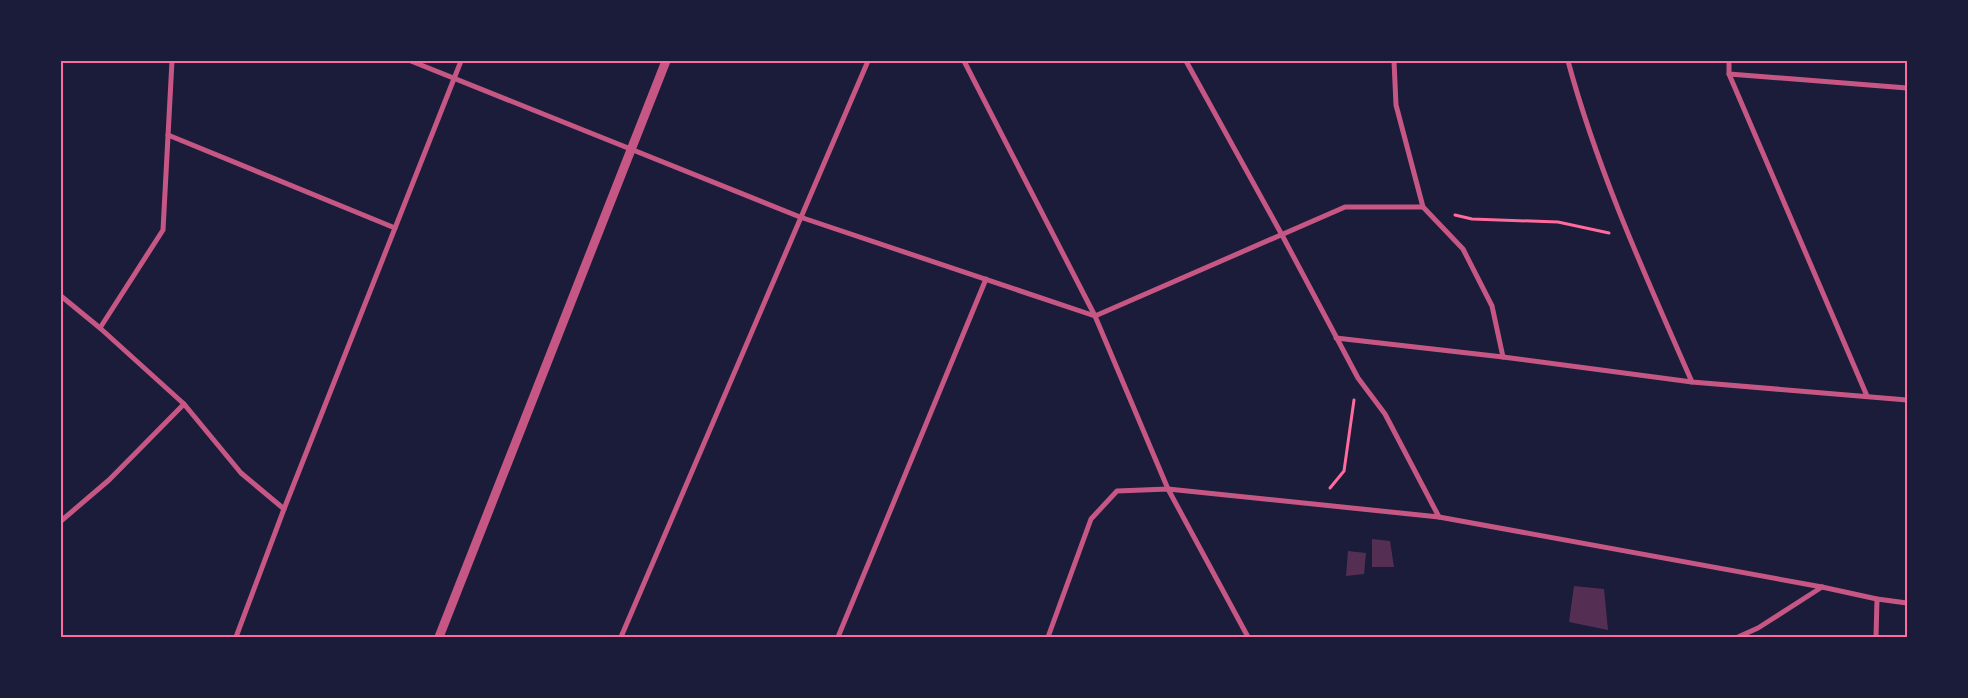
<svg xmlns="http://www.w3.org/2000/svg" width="1968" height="698" font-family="'PT Serif',serif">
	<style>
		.building { fill: #542f53 }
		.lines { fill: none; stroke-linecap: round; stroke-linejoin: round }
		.path { stroke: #ff6b9d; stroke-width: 3 }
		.minor { stroke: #c65784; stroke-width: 5 }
		.tertiary { stroke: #c65784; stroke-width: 9 }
		.neatline { fill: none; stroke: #ff6b9d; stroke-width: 2 }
	</style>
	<rect width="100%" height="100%" fill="#1b1b3a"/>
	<!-- building -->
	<g class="building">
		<path d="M 1372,539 L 1390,541 L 1394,567 L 1372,567 Z"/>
		<path d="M 1348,551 L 1366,553 L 1364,574 L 1346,576 Z"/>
		<path d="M 1574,586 L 1604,589 L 1608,630 L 1569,622 Z"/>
	</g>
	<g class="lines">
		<!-- path -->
		<g class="path">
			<path d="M 1455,215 L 1472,219 L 1558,222 L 1609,233"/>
			<path d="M 1330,488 L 1344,471 L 1354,400"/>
		</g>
		<!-- minor -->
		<g class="minor">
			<path d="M 172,61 L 163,230 L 100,328 L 184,404 L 241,473 L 284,509"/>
			<path d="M 411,61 L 800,217 L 1095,316"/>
			<path d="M 964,61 L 1095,316 L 1168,489 L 1248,637"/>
			<path d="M 1186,61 L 1282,235 L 1358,378 L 1385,414 L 1439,517"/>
			<path d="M 1394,61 L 1396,105 L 1423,207 L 1463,249 L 1492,306 L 1503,357"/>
			<path d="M 1568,61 C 1598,172 1646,277 1692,382"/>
			<path d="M 1729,61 L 1729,74 L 1867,396"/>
			<path d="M 1729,74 L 1907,88"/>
			<path d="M 168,135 L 395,228"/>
			<path d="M 61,296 L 100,328"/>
			<path d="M 1095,316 L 1345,207 L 1423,207"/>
			<path d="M 1336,338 L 1503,357 L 1692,382 L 1907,400"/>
			<path d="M 61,521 L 109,480 L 184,404"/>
			<path d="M 236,637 L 284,509 L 461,61"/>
			<path d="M 621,637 L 868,61"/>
			<path d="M 838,637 L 986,279"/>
			<path d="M 1048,637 L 1091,519 L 1117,491 L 1168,489 L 1439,517 L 1822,587 L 1877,599 L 1907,603"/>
			<path d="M 1738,637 L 1758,628 L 1822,587"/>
			<path d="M 1876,637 L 1877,599"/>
		</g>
		<!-- tertiary -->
		<path class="tertiary" d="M 439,637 L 666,61"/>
	</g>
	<!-- border -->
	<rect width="1968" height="698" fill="none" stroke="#1b1b3a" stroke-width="125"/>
	<rect x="62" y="62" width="1844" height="574" class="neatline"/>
</svg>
